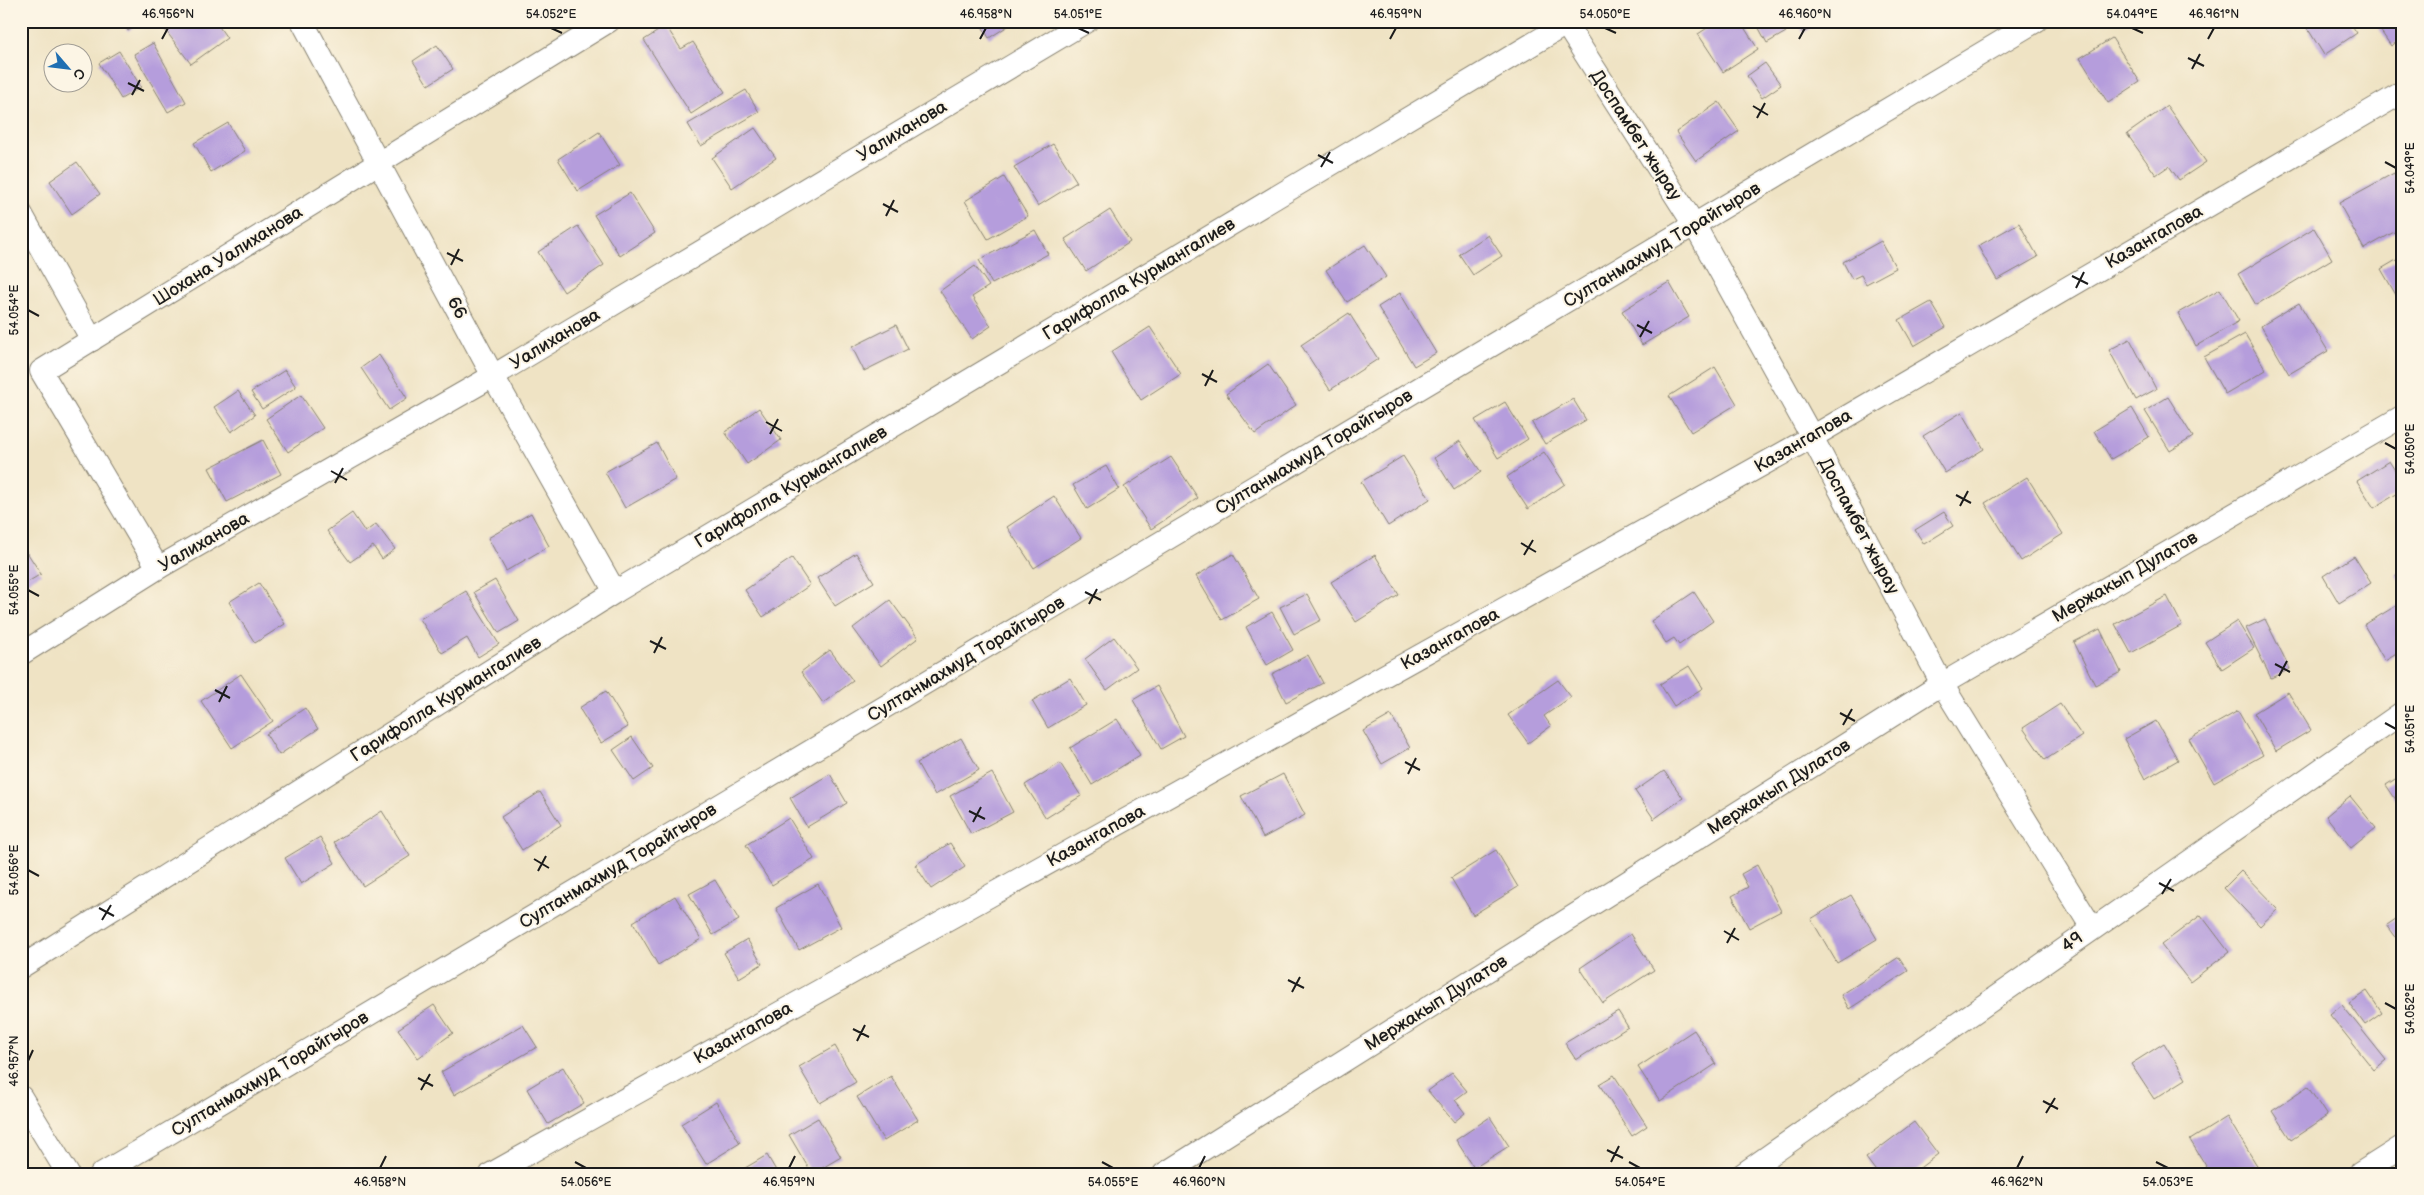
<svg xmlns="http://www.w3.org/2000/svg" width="2424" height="1195" font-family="'Balsamiq Sans',sans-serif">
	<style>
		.building { fill: #b59ddc }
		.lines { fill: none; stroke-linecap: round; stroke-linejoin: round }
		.minor-casing { stroke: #868070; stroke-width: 24 }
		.minor { stroke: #fff; stroke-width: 22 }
		.ticks { fill: none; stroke: #1c1c1c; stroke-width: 2 }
		.labels { text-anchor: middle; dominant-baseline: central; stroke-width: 4; stroke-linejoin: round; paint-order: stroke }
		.street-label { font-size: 18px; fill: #1c1c1c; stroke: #fcf5e5 }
		.neatline { fill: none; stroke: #1c1c1c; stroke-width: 2 }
		.ticks-label { font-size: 12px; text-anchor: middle; fill: #1c1c1c }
	</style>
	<rect width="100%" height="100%" fill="#fcf5e5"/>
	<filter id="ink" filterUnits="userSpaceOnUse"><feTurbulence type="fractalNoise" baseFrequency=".02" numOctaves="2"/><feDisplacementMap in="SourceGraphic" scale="10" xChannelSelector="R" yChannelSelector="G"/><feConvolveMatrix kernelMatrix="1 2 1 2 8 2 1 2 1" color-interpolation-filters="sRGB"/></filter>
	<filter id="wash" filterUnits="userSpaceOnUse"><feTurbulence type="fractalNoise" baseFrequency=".0096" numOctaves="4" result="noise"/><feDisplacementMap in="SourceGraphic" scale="20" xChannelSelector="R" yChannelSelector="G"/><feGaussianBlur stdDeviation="1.12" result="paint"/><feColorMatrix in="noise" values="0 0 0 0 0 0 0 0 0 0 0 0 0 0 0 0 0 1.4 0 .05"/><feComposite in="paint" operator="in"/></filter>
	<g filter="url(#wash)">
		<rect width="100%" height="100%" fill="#efe3c4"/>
		<g id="blocks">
			<!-- building -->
			<g class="building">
				<path d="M 121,21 L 142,21 L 128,31 Z"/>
				<path d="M 171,21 L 215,21 L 227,38 L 191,64 L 163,27 Z"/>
				<path d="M 979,21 L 1016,21 L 989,38 Z"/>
				<path d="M 1718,21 L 1740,21 L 1758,49 L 1723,72 L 1698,34 Z"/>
				<path d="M 1755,21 L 1780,21 L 1786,32 L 1767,43 Z"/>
				<path d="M 1796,21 L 1823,21 L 1803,33 Z"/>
				<path d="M 2303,21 L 2349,21 L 2357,33 L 2324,55 Z"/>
				<path d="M 2374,21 L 2403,21 L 2403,38 L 2391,46 Z"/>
				<path d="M 666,26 L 681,49 L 693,42 L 725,92 L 691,114 L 644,40 Z"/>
				<path d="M 2112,38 L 2140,82 L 2108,103 L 2080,58 Z"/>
				<path d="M 153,43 L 186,102 L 168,112 L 134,54 Z"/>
				<path d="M 437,45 L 453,69 L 428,85 L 413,61 Z"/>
				<path d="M 119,51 L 141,87 L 121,99 L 99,63 Z"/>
				<path d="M 1765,63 L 1781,85 L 1762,98 L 1747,76 Z"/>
				<path d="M 746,90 L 759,112 L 701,146 L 688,124 Z"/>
				<path d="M 1719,102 L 1739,131 L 1696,161 L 1676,132 Z"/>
				<path d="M 2167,106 L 2206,162 L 2179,180 L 2169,166 L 2156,175 L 2127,134 Z"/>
				<path d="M 228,123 L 245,151 L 211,172 L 194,143 Z"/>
				<path d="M 755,128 L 776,158 L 732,188 L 712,158 Z"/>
				<path d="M 599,132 L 620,165 L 578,191 L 558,159 Z"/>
				<path d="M 1053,144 L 1077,182 L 1038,206 L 1014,167 Z"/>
				<path d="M 77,162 L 100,194 L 72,214 L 50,181 Z"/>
				<path d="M 2394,173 L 2403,190 L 2403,227 L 2364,249 L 2339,203 Z"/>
				<path d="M 1004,177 L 1028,216 L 988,239 L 965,201 Z"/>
				<path d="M 630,193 L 655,233 L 620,256 L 594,215 Z"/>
				<path d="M 1110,210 L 1130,242 L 1086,271 L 1065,239 Z"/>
				<path d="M 2019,223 L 2038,257 L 1997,280 L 1978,246 Z"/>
				<path d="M 578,226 L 604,265 L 564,292 L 538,252 Z"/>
				<path d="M 2314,228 L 2332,259 L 2256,305 L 2238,274 Z"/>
				<path d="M 1035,230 L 1048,254 L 992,284 L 979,260 Z"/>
				<path d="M 1488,235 L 1502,256 L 1473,275 L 1459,254 Z"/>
				<path d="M 1881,241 L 1896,268 L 1866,284 L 1861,275 L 1852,279 L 1843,262 Z"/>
				<path d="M 1365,245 L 1386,277 L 1347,302 L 1326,270 Z"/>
				<path d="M 2403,256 L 2403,307 L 2381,269 Z"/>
				<path d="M 975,266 L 989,286 L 972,297 L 991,326 L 972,339 L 940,291 Z"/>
				<path d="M 1669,282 L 1689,317 L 1642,345 L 1622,311 Z"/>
				<path d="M 2220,289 L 2239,321 L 2196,346 L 2178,313 Z"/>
				<path d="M 1400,293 L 1436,353 L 1414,366 L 1378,307 Z"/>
				<path d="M 1931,302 L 1946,327 L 1914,346 L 1899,320 Z"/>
				<path d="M 2299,303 L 2328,351 L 2289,374 L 2261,326 Z"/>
				<path d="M 1349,313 L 1378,359 L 1330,390 L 1301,345 Z"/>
				<path d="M 896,325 L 908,349 L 864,371 L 852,347 Z"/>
				<path d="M 1150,327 L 1181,374 L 1141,400 L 1111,352 Z"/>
				<path d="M 2245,334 L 2266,370 L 2225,394 L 2204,357 Z"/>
				<path d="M 2130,339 L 2156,389 L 2136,400 L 2109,350 Z"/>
				<path d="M 379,355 L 407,398 L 389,410 L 361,368 Z"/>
				<path d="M 1268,364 L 1296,405 L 1255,434 L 1226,394 Z"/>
				<path d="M 1715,367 L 1737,404 L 1691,432 L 1669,396 Z"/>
				<path d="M 285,370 L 296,387 L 262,409 L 251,392 Z"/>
				<path d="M 238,391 L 255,415 L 231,432 L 214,407 Z"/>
				<path d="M 301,395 L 323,428 L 288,452 L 266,419 Z"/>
				<path d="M 2168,397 L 2193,437 L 2170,451 L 2145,411 Z"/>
				<path d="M 1573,399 L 1586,420 L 1545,444 L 1532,423 Z"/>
				<path d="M 1505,402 L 1528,439 L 1498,458 L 1475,420 Z"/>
				<path d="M 759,408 L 781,440 L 747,464 L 725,432 Z"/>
				<path d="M 2132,408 L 2149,437 L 2111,459 L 2094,431 Z"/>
				<path d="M 1962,412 L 1984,449 L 1945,473 L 1923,436 Z"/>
				<path d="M 263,440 L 281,474 L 227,502 L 209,468 Z"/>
				<path d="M 1460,441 L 1481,472 L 1454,490 L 1434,458 Z"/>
				<path d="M 657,443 L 676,479 L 625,508 L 605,472 Z"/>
				<path d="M 1544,452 L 1565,484 L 1528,509 L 1507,477 Z"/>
				<path d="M 1403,456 L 1430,499 L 1388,526 L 1361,482 Z"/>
				<path d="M 1171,457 L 1198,498 L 1151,529 L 1124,487 Z"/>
				<path d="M 2389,461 L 2403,483 L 2403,490 L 2374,508 L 2357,481 Z"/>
				<path d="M 1106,466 L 1119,489 L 1087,509 L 1073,485 Z"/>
				<path d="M 2027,477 L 2063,534 L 2021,561 L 1985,503 Z"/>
				<path d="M 1054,496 L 1081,538 L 1034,568 L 1007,527 Z"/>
				<path d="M 1944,512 L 1953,526 L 1924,544 L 1915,530 Z"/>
				<path d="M 352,513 L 365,532 L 376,524 L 395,549 L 382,559 L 373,546 L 350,562 L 327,531 Z"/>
				<path d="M 531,513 L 549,546 L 506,571 L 488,538 Z"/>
				<path d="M 21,543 L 41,574 L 21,586 Z"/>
				<path d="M 856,553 L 874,582 L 835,606 L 817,578 Z"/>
				<path d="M 1233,554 L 1259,599 L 1222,620 L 1196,576 Z"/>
				<path d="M 1375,555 L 1399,595 L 1356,622 L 1331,582 Z"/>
				<path d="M 2354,556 L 2371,583 L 2339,603 L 2323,576 Z"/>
				<path d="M 792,558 L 810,585 L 763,617 L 745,590 Z"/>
				<path d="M 2403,571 L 2403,586 L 2396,575 Z"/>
				<path d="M 495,580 L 519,621 L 499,633 L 474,592 Z"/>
				<path d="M 259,583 L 285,624 L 255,643 L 229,602 Z"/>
				<path d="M 466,591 L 499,644 L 478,657 L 467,638 L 442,653 L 420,619 Z"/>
				<path d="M 1694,592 L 1713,621 L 1679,645 L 1674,638 L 1666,643 L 1651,621 Z"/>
				<path d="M 1307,594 L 1321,620 L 1294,634 L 1280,607 Z"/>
				<path d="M 2167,596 L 2182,625 L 2131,653 L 2115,624 Z"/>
				<path d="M 890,600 L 918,638 L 881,666 L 853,628 Z"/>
				<path d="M 2399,604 L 2403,610 L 2403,650 L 2385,661 L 2364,625 Z"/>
				<path d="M 1272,612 L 1293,650 L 1267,665 L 1246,627 Z"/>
				<path d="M 2265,619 L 2290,669 L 2271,678 L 2246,628 Z"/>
				<path d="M 2237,621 L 2254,648 L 2222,669 L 2205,642 Z"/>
				<path d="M 2100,629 L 2121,672 L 2095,685 L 2074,642 Z"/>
				<path d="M 1114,637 L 1137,668 L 1107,690 L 1085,659 Z"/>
				<path d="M 830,650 L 853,681 L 823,703 L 801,672 Z"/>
				<path d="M 1308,655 L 1323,683 L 1286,702 L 1272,674 Z"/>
				<path d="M 1689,666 L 1703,688 L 1674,706 L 1660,684 Z"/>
				<path d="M 241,674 L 273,721 L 232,748 L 201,701 Z"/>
				<path d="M 1070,678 L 1086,705 L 1048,728 L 1032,701 Z"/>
				<path d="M 1558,680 L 1571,697 L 1544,716 L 1551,726 L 1528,743 L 1508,715 Z"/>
				<path d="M 1157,686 L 1184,736 L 1161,749 L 1133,700 Z"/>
				<path d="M 606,691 L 628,727 L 601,743 L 579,708 Z"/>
				<path d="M 2288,692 L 2311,730 L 2276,751 L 2254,713 Z"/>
				<path d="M 2060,704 L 2082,736 L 2045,760 L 2023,728 Z"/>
				<path d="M 305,708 L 318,729 L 279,755 L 266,734 Z"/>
				<path d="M 2238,711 L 2263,755 L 2214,783 L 2189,739 Z"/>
				<path d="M 1391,715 L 1410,748 L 1382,764 L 1363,731 Z"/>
				<path d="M 1117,719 L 1140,755 L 1092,785 L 1070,748 Z"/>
				<path d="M 2156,721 L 2178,760 L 2145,779 L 2124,739 Z"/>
				<path d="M 632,737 L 653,768 L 634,781 L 613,750 Z"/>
				<path d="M 961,738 L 979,770 L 935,795 L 917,763 Z"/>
				<path d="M 1060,763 L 1081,796 L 1046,818 L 1025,785 Z"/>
				<path d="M 1664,771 L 1683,798 L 1654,819 L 1635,791 Z"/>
				<path d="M 992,773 L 1013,812 L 971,834 L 950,796 Z"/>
				<path d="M 830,774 L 847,803 L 807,827 L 790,798 Z"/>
				<path d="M 1283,774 L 1305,815 L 1263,838 L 1241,796 Z"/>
				<path d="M 2403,774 L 2403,810 L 2386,785 Z"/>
				<path d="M 540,792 L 561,825 L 522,850 L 501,817 Z"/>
				<path d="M 2350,796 L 2376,828 L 2351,848 L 2326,816 Z"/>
				<path d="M 382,811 L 410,856 L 363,886 L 334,842 Z"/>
				<path d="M 789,818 L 814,859 L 772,885 L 746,845 Z"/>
				<path d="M 320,837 L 335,863 L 301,884 L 285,858 Z"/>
				<path d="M 950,843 L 965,867 L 931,889 L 915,865 Z"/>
				<path d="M 1496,850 L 1518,887 L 1473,915 L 1451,878 Z"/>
				<path d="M 1757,865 L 1781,911 L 1749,928 L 1732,896 L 1748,887 L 1741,874 Z"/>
				<path d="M 2241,871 L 2278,909 L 2260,926 L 2224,888 Z"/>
				<path d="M 715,880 L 739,920 L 713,935 L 689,894 Z"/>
				<path d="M 818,884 L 841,927 L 799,950 L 776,908 Z"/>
				<path d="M 1851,895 L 1877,939 L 1837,963 L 1811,919 Z"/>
				<path d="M 675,896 L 701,939 L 658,965 L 633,922 Z"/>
				<path d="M 2403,914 L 2403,947 L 2387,925 Z"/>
				<path d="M 2201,915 L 2229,952 L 2190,982 L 2161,945 Z"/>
				<path d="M 1631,934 L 1654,970 L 1603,1003 L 1580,968 Z"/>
				<path d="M 747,939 L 762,964 L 739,978 L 724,953 Z"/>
				<path d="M 1899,957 L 1908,971 L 1849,1009 L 1841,995 Z"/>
				<path d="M 2367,991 L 2382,1013 L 2365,1025 L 2349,1003 Z"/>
				<path d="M 434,1005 L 453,1033 L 418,1058 L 398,1029 Z"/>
				<path d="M 2342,1005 L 2386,1060 L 2374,1070 L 2330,1015 Z"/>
				<path d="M 1618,1011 L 1628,1027 L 1576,1060 L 1565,1043 Z"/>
				<path d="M 523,1025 L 537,1047 L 454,1095 L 441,1072 Z"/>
				<path d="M 1694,1030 L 1716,1064 L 1660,1101 L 1638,1067 Z"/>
				<path d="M 2164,1043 L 2186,1079 L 2154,1099 L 2131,1064 Z"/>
				<path d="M 835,1046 L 856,1082 L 820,1103 L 799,1067 Z"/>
				<path d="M 563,1067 L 584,1103 L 548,1124 L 527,1089 Z"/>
				<path d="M 1452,1073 L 1467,1091 L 1455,1100 L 1465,1113 L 1454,1122 L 1428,1091 Z"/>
				<path d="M 1614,1075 L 1647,1126 L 1632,1136 L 1599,1084 Z"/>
				<path d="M 891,1076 L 918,1120 L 884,1141 L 857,1097 Z"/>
				<path d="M 2308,1087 L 2327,1116 L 2291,1140 L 2272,1111 Z"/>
				<path d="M 716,1102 L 740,1143 L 706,1164 L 681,1124 Z"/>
				<path d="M 1490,1117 L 1509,1146 L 1474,1168 L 1456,1140 Z"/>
				<path d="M 2227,1117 L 2258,1167 L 2248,1174 L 2211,1174 L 2190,1140 Z"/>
				<path d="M 818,1118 L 841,1157 L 812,1174 L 789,1135 Z"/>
				<path d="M 1914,1122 L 1938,1154 L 1912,1174 L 1878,1174 L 1866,1158 Z"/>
				<path d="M 767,1155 L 778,1174 L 735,1174 Z"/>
			</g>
		</g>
	</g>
	<g filter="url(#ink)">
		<use href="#blocks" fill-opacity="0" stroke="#868070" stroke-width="1"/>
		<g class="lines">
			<defs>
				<g id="minor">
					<path d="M 302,21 L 493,376 L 615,592"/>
					<path d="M 1564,21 L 1695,226 L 1812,437 L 1942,684 L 2092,928"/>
					<path d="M 21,213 L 92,340"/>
					<path d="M 158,568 L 41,371 L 609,21"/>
					<path d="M 21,654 L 158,568 L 493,376 L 1087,21"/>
					<path d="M 21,967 L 615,592 L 1571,21"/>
					<path d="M 21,1097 L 68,1174"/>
					<path d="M 101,1174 L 2036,21"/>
					<path d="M 491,1174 L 1812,437 L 2403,92"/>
					<path d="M 1164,1174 L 1942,684 L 2403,416"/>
					<path d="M 1743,1174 L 2403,712"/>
					<path d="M 2359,1174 L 2403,1146"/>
				</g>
			</defs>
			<!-- minor casing -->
			<use href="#minor" class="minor-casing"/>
			<!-- minor -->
			<use href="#minor" class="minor"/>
		</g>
	</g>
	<!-- ticks -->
	<path class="ticks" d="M 551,28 L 562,33M 1078,28 L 1089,33M 1605,28 L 1616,33M 2132,28 L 2143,33M 162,39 L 168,28M 980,39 L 986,28M 1390,39 L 1396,28M 1799,39 L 1805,28M 2208,39 L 2214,28M 2188,58 L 2204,66M 2192,69 L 2200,54M 128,83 L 144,91M 132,95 L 140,80M 1753,106 L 1768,115M 1757,118 L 1765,103M 1318,155 L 1333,163M 2385,162 L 2396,168M 1321,167 L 1330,152M 883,204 L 898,212M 886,216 L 894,200M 447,253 L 463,261M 451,265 L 459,249M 2072,276 L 2088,284M 2076,288 L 2084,272M 28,310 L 39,316M 1637,325 L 1652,333M 1640,337 L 1649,321M 1202,374 L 1217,382M 1205,386 L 1213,370M 766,422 L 782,431M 770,434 L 778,419M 2385,443 L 2396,449M 331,471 L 347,480M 335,483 L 343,468M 1956,495 L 1971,503M 1960,506 L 1968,491M 1521,543 L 1536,552M 1524,555 L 1533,540M 28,590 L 39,596M 1085,592 L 1101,600M 1089,604 L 1097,589M 650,641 L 666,649M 654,653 L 662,637M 2275,664 L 2290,672M 2279,676 L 2287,661M 215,690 L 230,698M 219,702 L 227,686M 1840,713 L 1855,721M 2385,723 L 2396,729M 1843,725 L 1852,709M 1405,762 L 1420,770M 1408,774 L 1416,758M 969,811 L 985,819M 973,822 L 981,807M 534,859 L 549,868M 28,870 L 39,876M 538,871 L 546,856M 2159,883 L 2174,891M 2162,894 L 2171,879M 99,908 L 114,916M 102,920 L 111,905M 1724,931 L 1739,940M 1727,943 L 1735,928M 1288,980 L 1304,988M 1292,992 L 1300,977M 2385,1003 L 2396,1009M 853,1029 L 869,1037M 857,1041 L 865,1025M 28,1061 L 33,1050M 418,1078 L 433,1086M 421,1090 L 430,1074M 2043,1101 L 2058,1109M 2046,1113 L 2055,1098M 1607,1150 L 1623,1158M 575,1162 L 586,1168M 1102,1162 L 1113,1168M 1611,1162 L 1619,1146M 1629,1162 L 1640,1168M 2156,1162 L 2168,1168M 380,1168 L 386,1156M 789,1168 L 795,1156M 1199,1168 L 1205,1156M 2017,1168 L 2023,1156"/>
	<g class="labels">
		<!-- street labels -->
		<g class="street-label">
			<text transform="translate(902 131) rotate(-31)">Уалиханова</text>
			<text transform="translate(1636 135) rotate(57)">Доспамбет жырау</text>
			<text transform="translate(2154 237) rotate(-30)">Казангапова</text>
			<text transform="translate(1662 245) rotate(-31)">Султанмахмуд Торайгыров</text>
			<text transform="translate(228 256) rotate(-32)">Шохана Уалиханова</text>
			<text transform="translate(1139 279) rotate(-31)">Гарифолла Курмангалиев</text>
			<text transform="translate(457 308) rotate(62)">66</text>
			<text transform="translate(555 339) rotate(-31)">Уалиханова</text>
			<text transform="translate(1803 441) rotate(-30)">Казангапова</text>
			<text transform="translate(1314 452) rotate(-31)">Султанмахмуд Торайгыров</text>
			<text transform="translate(791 487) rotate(-31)">Гарифолла Курмангалиев</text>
			<text transform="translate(1859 526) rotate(62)">Доспамбет жырау</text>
			<text transform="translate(204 542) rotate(-30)">Уалиханова</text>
			<text transform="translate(2125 577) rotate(-30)">Мержакып Дулатов</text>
			<text transform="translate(1450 639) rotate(-29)">Казангапова</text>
			<text transform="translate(966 659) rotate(-31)">Султанмахмуд Торайгыров</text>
			<text transform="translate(446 699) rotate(-32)">Гарифолла Курмангалиев</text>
			<text transform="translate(1779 787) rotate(-32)">Мержакып Дулатов</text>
			<text transform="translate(1096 836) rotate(-29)">Казангапова</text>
			<text transform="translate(618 866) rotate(-31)">Султанмахмуд Торайгыров</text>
			<text transform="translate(2072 942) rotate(-35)">49</text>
			<text transform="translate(1436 1003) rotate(-32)">Мержакып Дулатов</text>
			<text transform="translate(743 1033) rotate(-29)">Казангапова</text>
			<text transform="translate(270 1074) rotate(-31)">Султанмахмуд Торайгыров</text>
		</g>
	</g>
	<!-- margin -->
	<rect width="2424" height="1195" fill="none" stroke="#fcf5e5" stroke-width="55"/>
	<!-- north arrow -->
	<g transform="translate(68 68) rotate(118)"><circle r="24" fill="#fcf5e5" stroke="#a29e95"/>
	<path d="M0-4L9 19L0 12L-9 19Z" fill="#1f6fb2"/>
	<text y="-8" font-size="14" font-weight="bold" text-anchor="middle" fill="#1c1c1c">С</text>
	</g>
	<rect x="28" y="28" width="2368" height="1140" class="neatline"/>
	<g class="ticks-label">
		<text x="168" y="18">46.956°N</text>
		<text x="551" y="18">54.052°E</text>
		<text x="986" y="18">46.958°N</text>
		<text x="1078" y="18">54.051°E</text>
		<text x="1396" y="18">46.959°N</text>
		<text x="1605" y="18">54.050°E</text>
		<text x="1805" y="18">46.960°N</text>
		<text x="2132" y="18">54.049°E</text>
		<text x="2214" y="18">46.961°N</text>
		<text transform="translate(2410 168) rotate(-90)" y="4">54.049°E</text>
		<text transform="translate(14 310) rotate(-90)" y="4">54.054°E</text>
		<text transform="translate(2410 449) rotate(-90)" y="4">54.050°E</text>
		<text transform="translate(14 590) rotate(-90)" y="4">54.055°E</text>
		<text transform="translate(2410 729) rotate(-90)" y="4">54.051°E</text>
		<text transform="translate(14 870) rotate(-90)" y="4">54.056°E</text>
		<text transform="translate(2410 1009) rotate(-90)" y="4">54.052°E</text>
		<text transform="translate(14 1061) rotate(-90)" y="4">46.957°N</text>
		<text x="380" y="1186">46.958°N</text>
		<text x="586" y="1186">54.056°E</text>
		<text x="789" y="1186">46.959°N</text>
		<text x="1113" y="1186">54.055°E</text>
		<text x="1199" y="1186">46.960°N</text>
		<text x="1640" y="1186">54.054°E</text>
		<text x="2017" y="1186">46.962°N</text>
		<text x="2168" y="1186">54.053°E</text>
	</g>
</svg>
